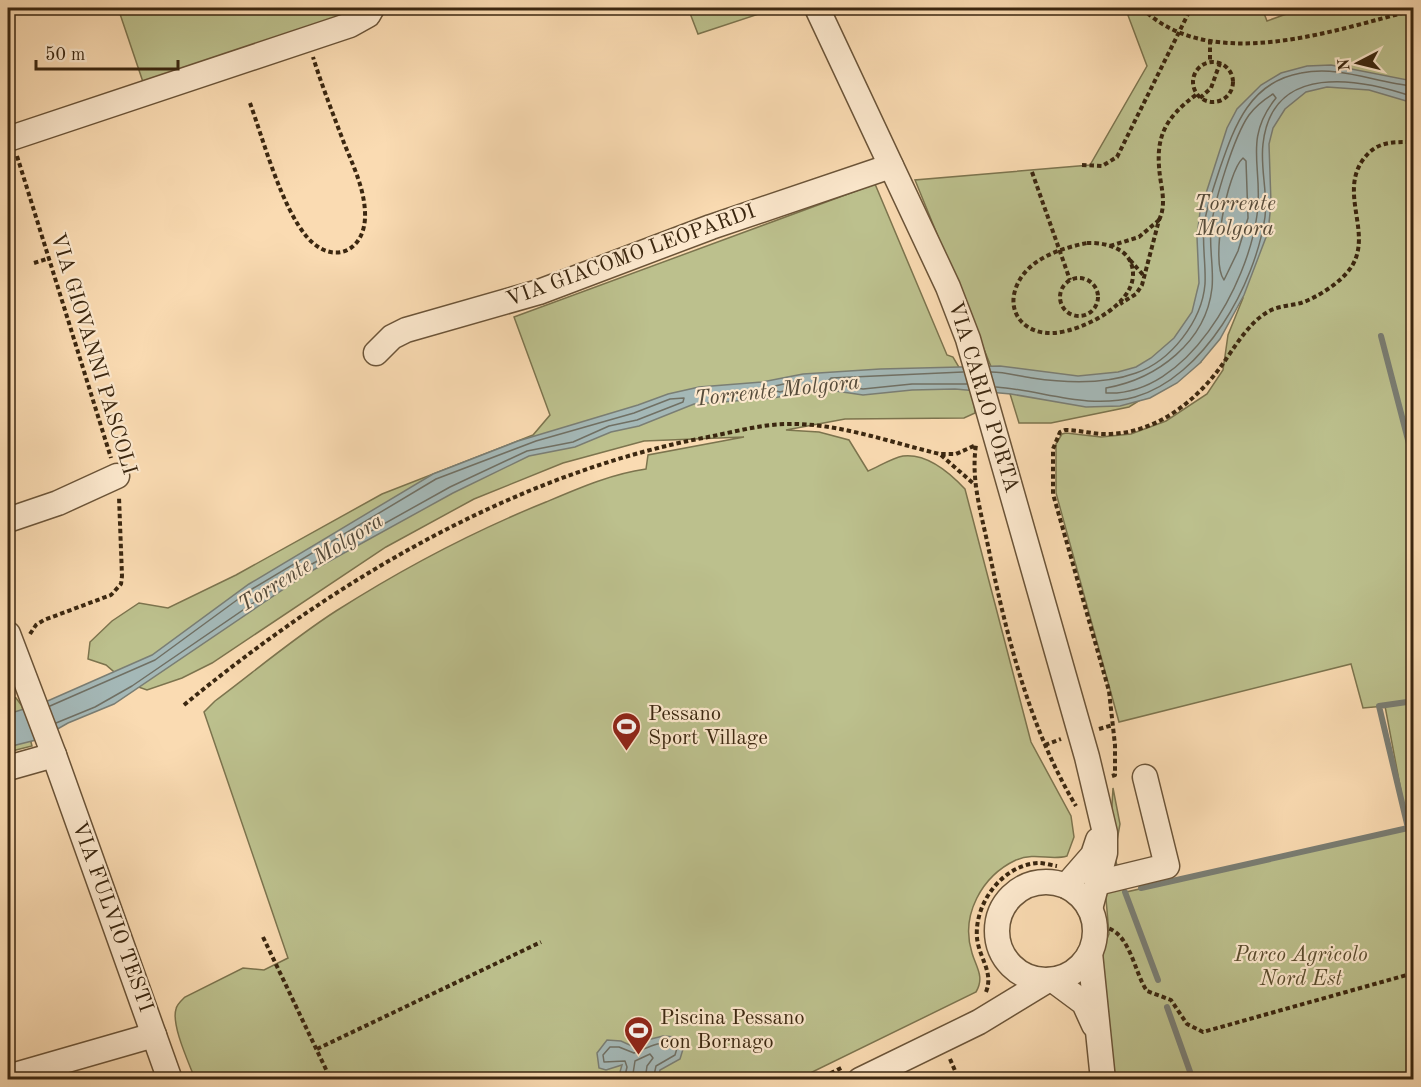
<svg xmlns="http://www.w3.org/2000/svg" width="1421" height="1087" font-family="'Old Standard TT',serif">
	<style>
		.green { fill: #bcc08d; stroke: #7c744e; stroke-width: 1.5 }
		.water { fill: #a4b8b7; stroke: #7a7e74; stroke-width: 1.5 }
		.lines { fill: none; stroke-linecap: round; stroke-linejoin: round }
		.shore { stroke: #707064; stroke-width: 1.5 }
		.stream { stroke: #7a7e74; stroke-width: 6 }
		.minor-casing { stroke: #6b5438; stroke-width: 27 }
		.path { stroke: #3b2710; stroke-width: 4; stroke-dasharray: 4.5 3; stroke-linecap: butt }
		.minor { stroke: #fce8cd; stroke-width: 24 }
		.labels { text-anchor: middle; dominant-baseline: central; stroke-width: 4.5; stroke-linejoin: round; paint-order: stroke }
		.street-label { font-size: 21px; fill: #3b2710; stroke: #fce8cd }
		.poi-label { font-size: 21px; fill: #3b2710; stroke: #fce8cd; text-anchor: start }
		.park-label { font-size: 21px; font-style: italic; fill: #5b4d2f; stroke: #fce8cd }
		.water-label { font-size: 22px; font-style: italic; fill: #554b3a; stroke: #fce8cd }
	</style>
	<rect width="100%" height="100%" fill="#fadbb2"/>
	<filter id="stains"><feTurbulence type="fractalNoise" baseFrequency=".00333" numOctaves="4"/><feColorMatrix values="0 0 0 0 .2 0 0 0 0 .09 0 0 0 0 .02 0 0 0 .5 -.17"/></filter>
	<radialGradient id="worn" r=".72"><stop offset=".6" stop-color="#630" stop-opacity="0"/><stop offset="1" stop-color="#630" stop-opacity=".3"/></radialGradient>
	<!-- green -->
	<g class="green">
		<path d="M 118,8 L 361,8 L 357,12 L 143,82 Z"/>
		<path d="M 688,8 L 777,8 L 698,34 Z"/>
		<path d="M 1122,8 L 1262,8 L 1267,21 L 1303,8 L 1413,8 L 1413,1079 L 1112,1079 L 1097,963 L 1109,934 L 1105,887 L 1116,862 L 1126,892 L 1408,828 L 1385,706 L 1363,708 L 1351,664 L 1119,722 L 1056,493 L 1056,444 L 1062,434 L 1066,433 L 1101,437 L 1131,434 L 1166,421 L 1207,394 L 1223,370 L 1228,335 L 1243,298 L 1234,269 L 1201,362 L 1129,407 L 1051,423 L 1019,423 L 1003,371 L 992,369 L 915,180 L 1090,165 L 1147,66 L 1126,10 Z"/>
		<path d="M 875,184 L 947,355 L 953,357 L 973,391 L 975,413 L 964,418 L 845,419 L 786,430 L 819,432 L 849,440 L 868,471 C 878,467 892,458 903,456 C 927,453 951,474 965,489 L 1031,742 L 1071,816 L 1074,837 L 1067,856 C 1051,861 1036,852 1016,860 C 982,876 960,915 972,953 C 976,967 985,977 976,992 L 798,1079 L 195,1079 C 189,1063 171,1025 176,1009 C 177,1004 182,1000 185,997 L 243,968 L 264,970 L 288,958 L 204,712 L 215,701 C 255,671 294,638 336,611 C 402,569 474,531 546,502 C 579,488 611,474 646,469 L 648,455 L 744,437 L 644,441 L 563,463 L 474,499 L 386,547 L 212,663 L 182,678 L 147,690 L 127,683 L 106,665 L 88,659 L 90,642 L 112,621 L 139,603 L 168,608 L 236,575 L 382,494 L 533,435 L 550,415 L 514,317 Z"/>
		<path d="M 8,696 L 16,698 L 22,706 L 32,746 L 8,752 Z"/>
		<path d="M 1113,788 L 1120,824 L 1116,846 L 1111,822 Z"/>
	</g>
	<!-- water -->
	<g class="water">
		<path d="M 1331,65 L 1413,81 L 1413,103 L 1369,90 L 1327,87 L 1306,92 L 1285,109 L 1273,128 L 1269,144 L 1271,204 L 1268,232 L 1244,295 L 1220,339 L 1200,363 L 1177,383 L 1150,398 L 1120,406 L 1086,407 L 1011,394 L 955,389 L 912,390 L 863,395 L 822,389 L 773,398 L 694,404 L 639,426 L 611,432 L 575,447 L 529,456 L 453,493 L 306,574 L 114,704 L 68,723 L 40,739 L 8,747 L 8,714 L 43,703 L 152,655 L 249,584 L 433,474 L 518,441 L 638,405 L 668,394 L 699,387 L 762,382 L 803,374 L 880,369 L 1000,366 L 1078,376 L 1118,372 L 1136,367 L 1151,358 L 1174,338 L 1192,312 L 1199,283 L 1197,237 L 1200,212 L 1227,128 L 1237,109 L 1261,85 L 1281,73 L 1307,66 Z"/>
		<path d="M 663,1036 L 676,1037 L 684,1046 L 680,1059 L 660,1070 L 658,1079 L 618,1079 L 622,1065 L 606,1070 L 599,1068 L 597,1053 L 607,1040 L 621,1041 L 634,1047 L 647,1040 Z"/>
	</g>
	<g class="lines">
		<!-- shore -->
		<g class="shore">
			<path d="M 1273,94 L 1276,98 C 1242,140 1264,169 1257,215 C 1248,284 1187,397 1106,393 L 1106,388 C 1157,379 1206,342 1212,288 C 1214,268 1209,248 1211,228 C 1214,202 1234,136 1249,115 C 1255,107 1265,99 1273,94 Z"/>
			<path d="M 1243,158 L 1246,161 L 1248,218 L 1238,251 L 1224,280 C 1210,262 1227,172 1243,158 Z"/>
			<path d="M 963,372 L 831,378 L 828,381 L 831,384 L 863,389 L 912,384 L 967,384"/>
			<path d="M 991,372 C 1005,372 1018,376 1032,378 C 1066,383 1103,385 1136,373 C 1171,361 1202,321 1205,284 C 1206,264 1202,245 1204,225 C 1207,205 1214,187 1220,168 C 1235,125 1250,82 1301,73 C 1340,65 1376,83 1414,86"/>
			<path d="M 797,381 L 800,383 L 799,387 L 780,392 L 773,390 L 775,386 Z"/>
			<path d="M 996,387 C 1042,390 1087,410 1135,397 C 1204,377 1255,285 1265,217 C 1268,193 1260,168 1263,144 C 1272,62 1359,78 1414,97"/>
			<path d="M 50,706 L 155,660 L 252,589 L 436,479 L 536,441 L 634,413 L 670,399 L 684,398 L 683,402 L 637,420 L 609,426 L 573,442 L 527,451 L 450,487 L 303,569 L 132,686 L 95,707 L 56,723"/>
			<path d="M 624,1080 L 627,1067 L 625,1061 L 604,1062 L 603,1055 L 610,1047 L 619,1047 L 634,1053 C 648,1048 657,1041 673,1043 L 677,1048 L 675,1055 L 656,1066 L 653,1080"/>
			<path d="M 632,1080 L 635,1061 L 650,1054 L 653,1058 L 647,1066 L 645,1080"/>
		</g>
		<!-- stream -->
		<g class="stream">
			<path d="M 1381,336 L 1414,463"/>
			<path d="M 1141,888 L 1408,828 L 1379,706 L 1414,701"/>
			<path d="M 1125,892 L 1158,980"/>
			<path d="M 1167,1007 L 1193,1080"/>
		</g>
		<defs>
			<g id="minor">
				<path d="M 817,8 L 948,287 L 968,339 L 1087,757 L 1105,833 L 1105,853 L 1090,909"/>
				<path d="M 8,139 L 350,25 L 368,15 L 372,8"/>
				<path d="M 376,353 L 392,337 L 406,330 L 539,292 L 711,227 L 891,166"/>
				<path d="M 8,520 L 58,503 L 117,476"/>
				<path d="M 8,634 L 54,755 L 170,1080"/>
				<path d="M 8,768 L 54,755"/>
				<circle cx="1046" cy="931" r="49"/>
				<path d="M 1097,883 L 1167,866 L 1145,777"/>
				<path d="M 1066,886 L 1093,855 L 1098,840"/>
				<path d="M 1090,953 L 1103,1080"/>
				<path d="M 1053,980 L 1084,1003 L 1094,1025"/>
				<path d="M 8,1077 L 154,1035"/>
				<path d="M 860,1080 L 979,1022 L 1048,980"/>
			</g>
		</defs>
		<!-- minor casing -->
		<use href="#minor" class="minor-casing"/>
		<!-- path -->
		<g class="path">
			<path d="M 1142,8 C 1209,75 1335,30 1414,10"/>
			<path d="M 1214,8 L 1239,8"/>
			<path d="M 1210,40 L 1210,62"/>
			<circle cx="1213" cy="82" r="20"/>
			<path d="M 1200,98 L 1211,88 L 1220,63"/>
			<path d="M 250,103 C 264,142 281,206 307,237 C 333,267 367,251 365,212 C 364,188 353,165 344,143 C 333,114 322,86 313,57"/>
			<path d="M 17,156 L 111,458"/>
			<path d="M 1082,165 L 1102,166 L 1117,157 L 1191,8"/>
			<path d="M 1032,172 L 1070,280"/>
			<path d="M 1159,220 C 1165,208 1163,195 1161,183 C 1154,140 1162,120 1197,94"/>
			<path d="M 1087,243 C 1102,242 1125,247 1131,263 C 1145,301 1083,331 1054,333 C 1024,335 1004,311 1018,283 C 1030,258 1062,248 1087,243 Z"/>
			<path d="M 1110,246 L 1139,237 L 1159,220 L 1142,285 L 1136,294 L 1120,304"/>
			<path d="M 1130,260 L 1144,276"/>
			<path d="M 34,263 L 50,258"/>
			<circle cx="1079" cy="297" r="19"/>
			<path d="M 941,455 L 975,485"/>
			<path d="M 30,634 L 36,625 L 44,620 L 111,595 L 121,584 L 122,576 L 119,497"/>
			<path d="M 184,705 C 334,581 515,473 708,437 C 734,432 762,424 789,424 C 839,423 892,443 940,454 L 956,454 L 976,445 C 971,478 980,509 987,541 C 1005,630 1029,728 1076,806"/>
			<path d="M 1099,729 L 1113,725"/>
			<path d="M 1045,745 L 1061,739"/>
			<path d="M 1112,776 L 1115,775 L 1115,745 L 1109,691 L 1053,494 L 1053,449 L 1060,432 L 1065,430 C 1077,430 1089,433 1101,434 C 1152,436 1194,404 1222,365 C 1234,348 1248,324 1266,313 C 1276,306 1289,306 1301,303 C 1318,297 1342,282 1352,266 C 1372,233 1340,195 1362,161 C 1376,141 1391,142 1414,142"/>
			<path d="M 1102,927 C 1130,929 1134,973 1147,991 L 1171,1000 L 1187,1024 L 1203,1032 L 1414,973"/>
			<path d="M 263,937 L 331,1080"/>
			<path d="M 986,992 C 994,972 979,958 977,938 C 974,904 1002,865 1038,863 C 1044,863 1051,865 1057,866"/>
			<path d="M 317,1049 L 541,942"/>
			<path d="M 950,1059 L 959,1080"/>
			<path d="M 817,1080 L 843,1067"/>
		</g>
		<!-- minor -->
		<use href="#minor" class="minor"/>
	</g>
	<!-- icons -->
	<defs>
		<symbol id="stadium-pin" viewBox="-11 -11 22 30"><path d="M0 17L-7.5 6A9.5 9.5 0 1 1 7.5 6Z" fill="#8f2418" stroke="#fce8cd"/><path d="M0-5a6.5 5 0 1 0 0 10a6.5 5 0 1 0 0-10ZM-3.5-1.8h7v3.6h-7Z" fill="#fff"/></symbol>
	</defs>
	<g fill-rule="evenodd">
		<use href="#stadium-pin" x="610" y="710" width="33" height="45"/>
		<use href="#stadium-pin" x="622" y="1014" width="33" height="45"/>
	</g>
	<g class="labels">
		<!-- street labels -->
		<g class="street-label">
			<text transform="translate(631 256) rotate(-20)">VIA GIACOMO LEOPARDI</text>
			<text transform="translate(93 354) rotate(73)">VIA GIOVANNI PASCOLI</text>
			<text transform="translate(983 397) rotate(73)">VIA CARLO PORTA</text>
			<text transform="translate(112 917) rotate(70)">VIA FULVIO TESTI</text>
		</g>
		<!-- poi labels -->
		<g class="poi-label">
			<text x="648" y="714">Pessano<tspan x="648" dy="24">Sport Village</tspan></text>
			<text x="660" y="1018">Piscina Pessano<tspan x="660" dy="24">con Bornago</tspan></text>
		</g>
		<!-- park labels -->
		<g class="park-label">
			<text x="1301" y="955">Parco Agricolo<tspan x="1301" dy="24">Nord Est</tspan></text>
		</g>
		<!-- water labels -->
		<g class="water-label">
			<text x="1235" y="204">Torrente<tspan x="1235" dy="25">Molgora</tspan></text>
			<text transform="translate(777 391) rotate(-6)">Torrente Molgora</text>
			<text transform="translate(311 563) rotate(-32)">Torrente Molgora</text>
		</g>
	</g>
	<!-- margin -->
	<rect width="1421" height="1087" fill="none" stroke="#fadbb2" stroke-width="30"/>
	<rect x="9" y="9" width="1403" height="1069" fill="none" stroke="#3b2710" stroke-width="3"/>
	<rect x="15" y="15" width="1391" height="1057" fill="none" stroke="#3b2710" stroke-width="1.5"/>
	<!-- north arrow -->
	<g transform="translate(1358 63) rotate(263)" stroke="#fce8cd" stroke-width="4.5" paint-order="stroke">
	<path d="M0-4.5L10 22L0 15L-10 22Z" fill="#3b2710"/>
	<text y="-9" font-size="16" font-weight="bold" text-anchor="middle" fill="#3b2710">N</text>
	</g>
	<!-- scale -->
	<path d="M36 60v9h142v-9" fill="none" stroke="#3b2710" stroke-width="3"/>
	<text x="45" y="60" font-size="18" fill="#3b2710" stroke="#fce8cd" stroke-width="4.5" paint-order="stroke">50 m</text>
	<rect width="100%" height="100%" filter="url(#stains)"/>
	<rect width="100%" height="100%" fill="url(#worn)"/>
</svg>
